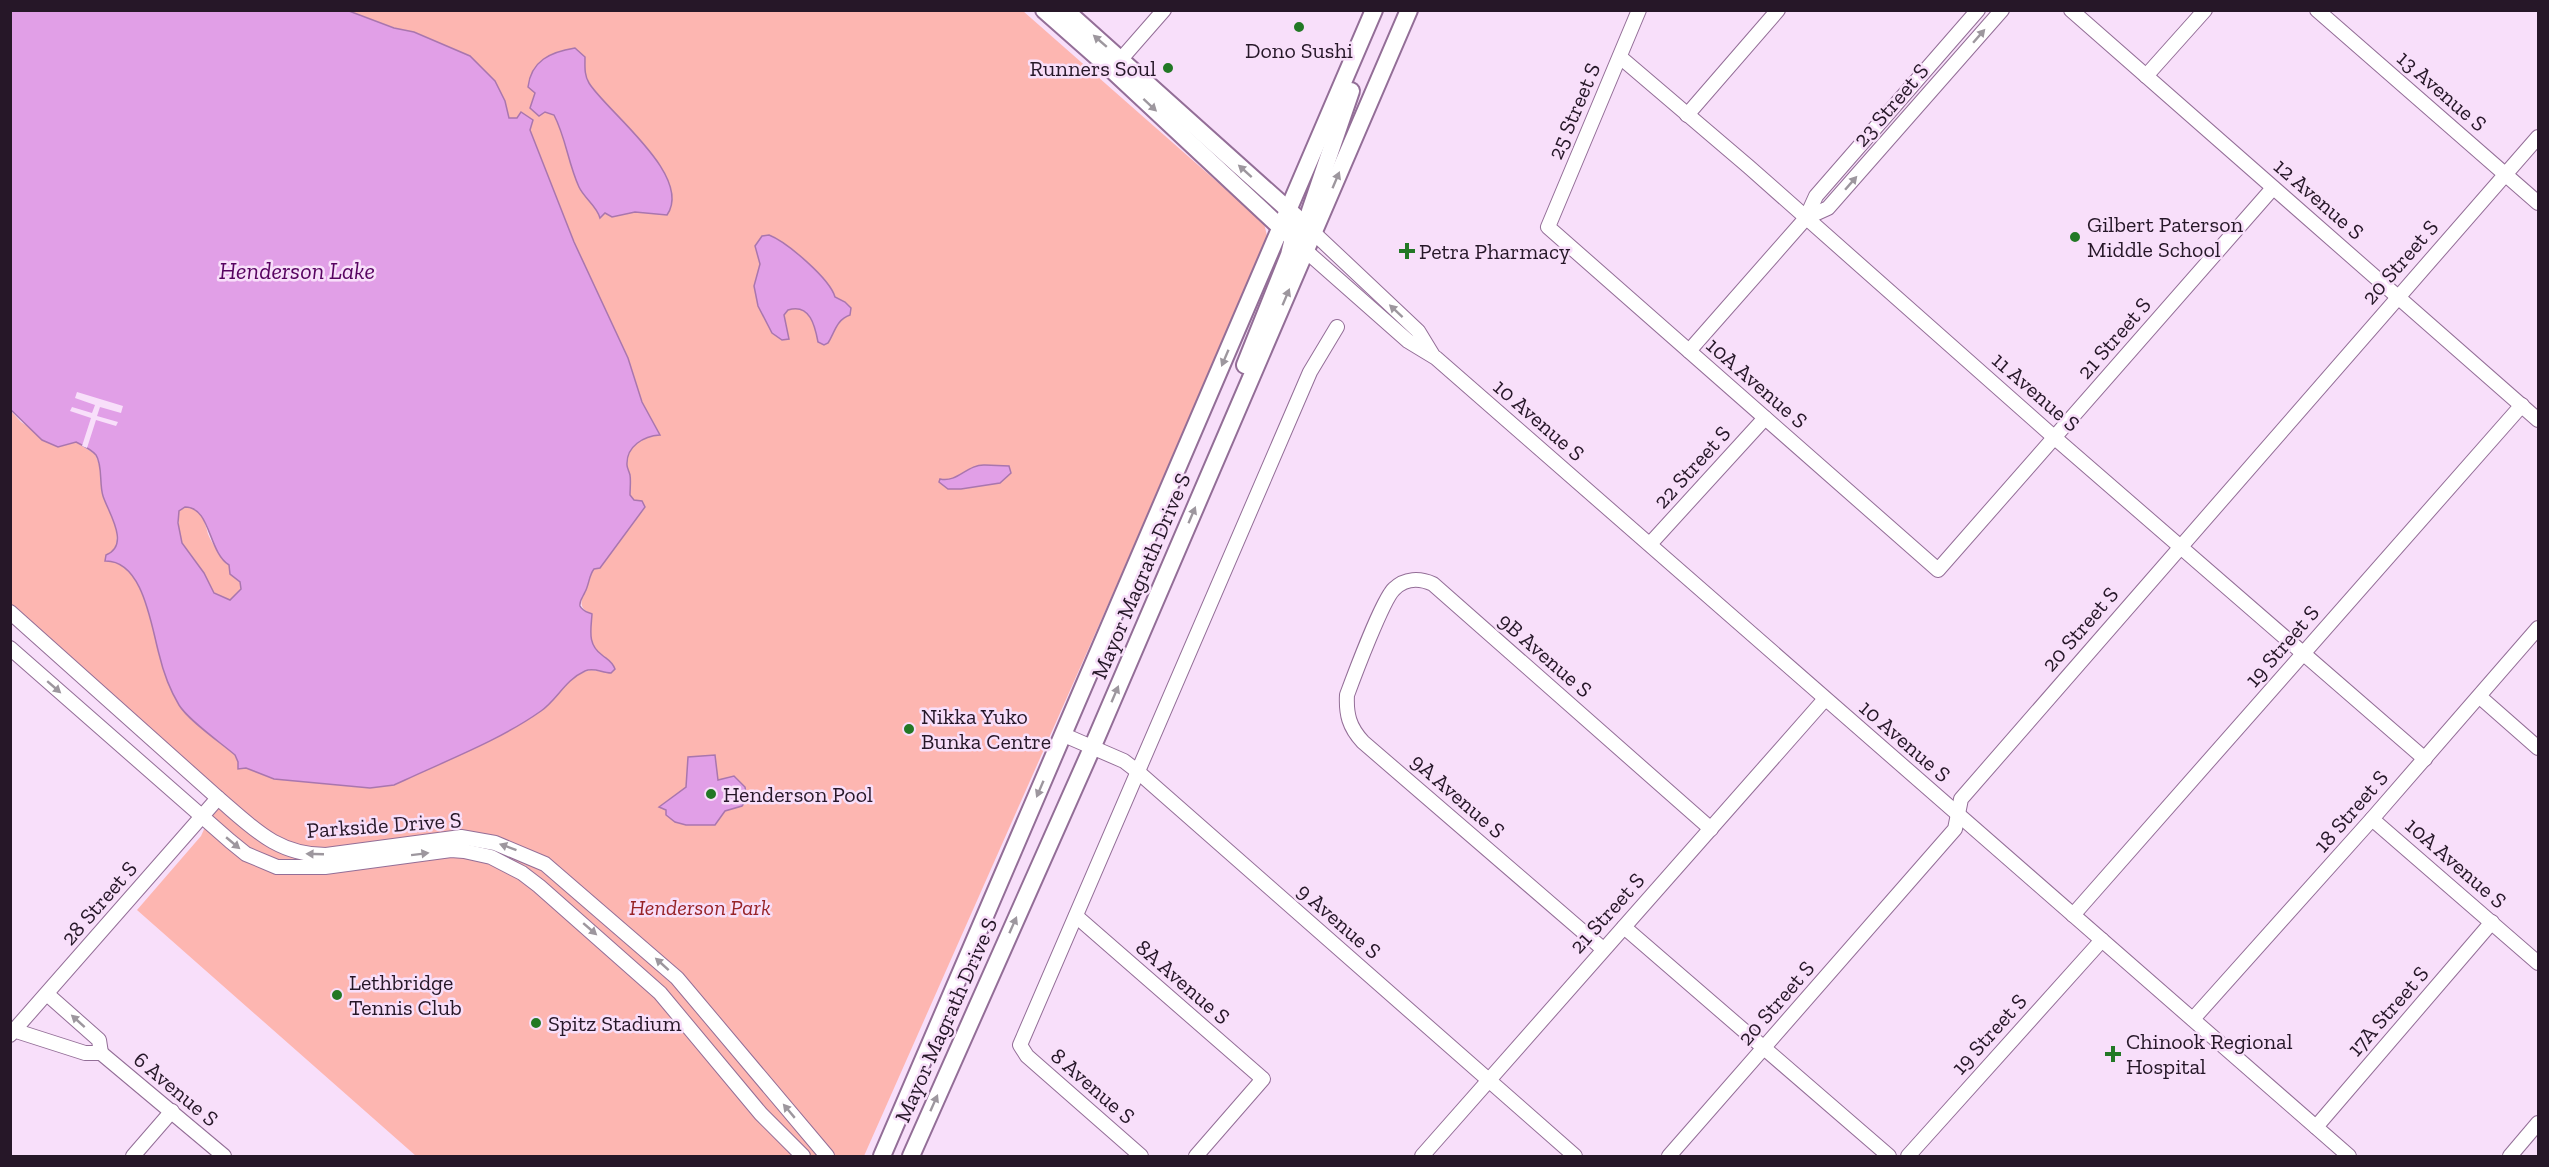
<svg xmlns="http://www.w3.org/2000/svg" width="2549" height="1167" font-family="'Zilla Slab',serif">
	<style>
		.green { fill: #fdb6b1 }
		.water { fill: #e19fe7; stroke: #a976ae; stroke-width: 1.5; fill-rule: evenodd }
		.pier { fill: #f8dffa }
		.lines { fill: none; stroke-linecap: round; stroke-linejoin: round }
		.minor-casing { stroke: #936e97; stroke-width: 16 }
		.major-casing { stroke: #936e97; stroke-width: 20 }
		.minor { stroke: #fff; stroke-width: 14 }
		.major { stroke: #fff; stroke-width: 16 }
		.oneway { fill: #9d979e }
		.poi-dot { fill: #227825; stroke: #f8dffa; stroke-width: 2 }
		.labels { text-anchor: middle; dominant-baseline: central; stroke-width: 5; stroke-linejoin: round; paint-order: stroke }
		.poi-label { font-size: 22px; fill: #261728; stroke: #f8dffa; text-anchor: start }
		.street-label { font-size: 22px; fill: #261728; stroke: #f8dffa }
		.park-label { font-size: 22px; font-style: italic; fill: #972328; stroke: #f8dffa }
		.water-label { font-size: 24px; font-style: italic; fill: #570360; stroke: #f8dffa }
	</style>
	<rect width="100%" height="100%" fill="#f8dffa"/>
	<!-- green -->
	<g class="green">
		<path d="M 349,11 L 1023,11 L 1264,223 L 1267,236 L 1118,582 L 864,1156 L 416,1156 L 137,910 L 201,836 L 218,798 L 11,612 L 10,410 L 21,422 L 58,447 L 76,442 L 95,454 L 100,467 L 103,497 L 115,523 L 117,535 L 116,545 L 112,553 L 116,561 L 126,567 L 134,576 L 151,614 L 181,708 L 235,755 L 238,762 L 246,768 L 274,779 L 370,788 L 394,785 L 512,729 L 542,710 L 571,679 L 584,672 L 591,670 L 611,673 L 615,669 C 612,661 609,660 602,655 C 587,644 591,630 592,614 C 570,606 589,590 591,572 L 634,500 L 630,495 C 630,488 631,481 630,475 C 629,471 627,469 627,465 C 626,446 644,436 660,435 L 642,402 L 628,358 L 574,242 L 530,130 L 517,118 L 509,118 L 505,101 L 495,81 L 470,56 L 414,32 L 394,28 Z"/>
		<path d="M 185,507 C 201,507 205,522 208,534 C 212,544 220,554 226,563 C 233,567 232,577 240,582 L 241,589 L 230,600 L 214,593 L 204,573 L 182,543 L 179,532 L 179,511 Z"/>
	</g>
	<!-- water -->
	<g class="water">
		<path d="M 11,11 L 349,11 L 394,28 L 414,32 L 470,56 L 495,81 L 505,101 L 509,118 L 517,118 L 521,112 L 533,120 L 530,130 L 574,242 L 628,358 L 642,402 L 660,435 C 644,436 626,446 627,465 C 627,468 629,471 630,475 C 631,481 630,488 630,495 L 634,500 L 642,501 L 645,507 L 600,568 L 594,569 C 589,575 589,585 585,592 C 583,597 579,601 580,606 C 582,611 587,612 592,614 C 591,630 587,644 602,655 C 608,660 612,661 615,669 L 611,673 C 602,673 594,667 585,671 C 565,680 557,700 541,711 C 500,740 450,759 405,780 L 394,785 L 370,788 L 274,779 L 246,768 L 238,769 L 238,762 L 235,755 C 221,743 188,720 179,705 C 170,690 163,671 159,654 C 151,625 143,560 105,561 L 106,555 C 131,545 108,512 103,496 C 99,484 103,466 96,455 C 92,450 82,445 76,442 L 58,447 L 42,440 L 11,410 ZM 185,507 C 211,507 208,552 229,565 L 230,574 L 240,582 L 241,589 L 230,600 L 214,593 L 204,573 L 182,543 L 178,523 L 179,511 Z"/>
		<path d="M 575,48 L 585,57 C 585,66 584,75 589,83 C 606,111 694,176 667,215 L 635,212 L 612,217 L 605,213 L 600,218 C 597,206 584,198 579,187 C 568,163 566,138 554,115 L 545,112 L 539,116 L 530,108 L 535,93 L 528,87 C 531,61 550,52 575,48 Z"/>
		<path d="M 769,235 C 787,242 830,279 835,297 L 845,302 L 851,308 L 850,315 C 836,320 835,332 828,343 L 824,345 L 818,342 C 815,326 810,303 788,310 L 784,315 L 789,339 L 782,340 L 772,333 L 758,306 L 754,286 L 760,264 L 755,246 L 762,236 Z"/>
		<path d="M 985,465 L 1009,466 L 1011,473 L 1000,483 L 961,489 L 948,489 L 939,482 L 940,479 C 958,483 967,464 985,465 Z"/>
		<path d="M 715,755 L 718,780 L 734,776 L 745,787 L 747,799 L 742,806 L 725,811 L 715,825 L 686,825 L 675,822 L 666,815 L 666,810 L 659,807 L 686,787 L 688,757 Z"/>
	</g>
	<!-- pier -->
	<path class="pier" d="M 77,392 L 123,406 L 121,413 L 100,407 L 97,416 L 118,422 L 116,426 L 96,420 L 87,448 L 82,446 L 91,418 L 70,411 L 72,407 L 92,413 L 95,405 L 75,398 Z"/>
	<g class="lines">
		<defs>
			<g id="minor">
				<path d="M 1639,10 L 1548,227 L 1938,570 L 2273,188"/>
				<path d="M 2071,10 L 2538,420"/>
				<path d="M 2317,10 L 2538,203"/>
				<path d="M 1620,57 L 1749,167 L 2055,438 L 2425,759"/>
				<path d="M 1115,66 L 1164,10"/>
				<path d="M 2146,76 L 2205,10"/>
				<path d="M 1687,115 L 1778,10"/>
				<path d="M 1806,218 L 1828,208 L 2002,10"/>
				<path d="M 1314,233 L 1418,331 L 1432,354"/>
				<path d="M 1306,251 L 1408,341 L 1436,358 L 2349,1156"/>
				<path d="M 1689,351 L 1806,218 L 1816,196 L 1978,10"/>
				<path d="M 1650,544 L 1765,418"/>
				<path d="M 10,612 L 218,798 C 253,828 277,855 326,855 L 461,837 L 495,843 L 545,864 L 677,978 L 827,1156"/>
				<path d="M 10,648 L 230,841 L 246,854 L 277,867 L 325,867 L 451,850 L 464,851 L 491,857 L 522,873 L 539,886 L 660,993 L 761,1114 L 803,1156"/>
				<path d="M 2480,697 L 2538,748"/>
				<path d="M 1064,735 L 1124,761 L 1137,771 L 1575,1156"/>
				<path d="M 2372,819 L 2538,963"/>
				<path d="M 2073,915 L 2522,405"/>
				<path d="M 1076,916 L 1263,1079 L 1196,1156"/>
				<path d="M 1624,927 L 1889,1156"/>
				<path d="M 1603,949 L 1363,742 C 1349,727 1346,714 1347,695 C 1354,676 1383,599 1394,589 C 1405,578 1420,578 1433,584 L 1711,829"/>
				<path d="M 47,994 L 99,1040 L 101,1053"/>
				<path d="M 2193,1019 L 2372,819 L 2538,628"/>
				<path d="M 10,1029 L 85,1053 L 101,1053 L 224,1156"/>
				<path d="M 10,1035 L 218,798"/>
				<path d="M 2316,1127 L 2492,922"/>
				<path d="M 133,1156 L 172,1111"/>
				<path d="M 1141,1156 L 1027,1056 L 1020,1045 L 1310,372 L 1337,327"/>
				<path d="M 1422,1156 L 1825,699"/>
				<path d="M 1669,1156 L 1955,829 L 1961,799 L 2538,137"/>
				<path d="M 1908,1156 L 2102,940"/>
				<path d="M 2510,1156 L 2538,1123"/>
			</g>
			<g id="major">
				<path d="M 1044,10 L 1112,70 L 1306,251"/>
				<path d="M 1065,10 L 1314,233"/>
				<path d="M 1306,235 L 1306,226 L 1310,211 L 1351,91"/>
				<path d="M 1245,365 L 1289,255 L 1293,238 L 1292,229"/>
				<path d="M 882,1156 L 1374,10"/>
				<path d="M 911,1156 L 1092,748 L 1409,10"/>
			</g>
		</defs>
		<!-- minor casing -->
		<use href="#minor" class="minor-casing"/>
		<!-- major casing -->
		<use href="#major" class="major-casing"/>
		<!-- minor -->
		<use href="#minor" class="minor"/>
		<!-- major -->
		<use href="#major" class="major"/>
	</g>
	<!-- one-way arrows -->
	<defs><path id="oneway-solid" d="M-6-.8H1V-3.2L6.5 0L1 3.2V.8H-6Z" transform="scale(1.5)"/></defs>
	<g class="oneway">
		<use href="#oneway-solid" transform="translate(1979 36) rotate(-49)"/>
		<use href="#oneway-solid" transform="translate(1100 41) rotate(-139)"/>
		<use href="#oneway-solid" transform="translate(1150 105) rotate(43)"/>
		<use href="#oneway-solid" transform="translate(1245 171) rotate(-138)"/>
		<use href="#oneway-solid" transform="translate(1336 180) rotate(-67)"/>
		<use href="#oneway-solid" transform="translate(1851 183) rotate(-49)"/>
		<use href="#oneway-solid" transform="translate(1286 297) rotate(-67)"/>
		<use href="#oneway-solid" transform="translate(1396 311) rotate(-137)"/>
		<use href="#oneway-solid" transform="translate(1225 358) rotate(113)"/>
		<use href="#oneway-solid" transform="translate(1192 515) rotate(-67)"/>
		<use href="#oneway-solid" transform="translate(54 687) rotate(41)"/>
		<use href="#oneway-solid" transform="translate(1115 694) rotate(-67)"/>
		<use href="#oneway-solid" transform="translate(1040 789) rotate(113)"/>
		<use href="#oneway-solid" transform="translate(233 843) rotate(40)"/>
		<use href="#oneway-solid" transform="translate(508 847) rotate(-160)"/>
		<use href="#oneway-solid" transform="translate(315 854) rotate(-178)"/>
		<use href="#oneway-solid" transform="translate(420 854) rotate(-7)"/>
		<use href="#oneway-solid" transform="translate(1013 925) rotate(-66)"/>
		<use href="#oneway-solid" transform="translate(590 929) rotate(41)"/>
		<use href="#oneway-solid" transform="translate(662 964) rotate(-138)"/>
		<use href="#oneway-solid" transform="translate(78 1021) rotate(-138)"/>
		<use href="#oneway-solid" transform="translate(934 1103) rotate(-66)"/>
		<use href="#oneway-solid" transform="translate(789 1111) rotate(-130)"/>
	</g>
	<!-- markers -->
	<g class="poi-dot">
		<circle cx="1299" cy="27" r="6"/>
		<circle cx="1168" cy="68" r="6"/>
		<circle cx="2075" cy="237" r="6"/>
		<path d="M1404 242h6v6h6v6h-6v6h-6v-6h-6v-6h6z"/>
		<circle cx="909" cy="729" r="6"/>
		<circle cx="711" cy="794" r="6"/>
		<circle cx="337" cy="995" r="6"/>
		<circle cx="536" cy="1023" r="6"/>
		<path d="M2110 1045h6v6h6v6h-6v6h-6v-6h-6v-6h6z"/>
	</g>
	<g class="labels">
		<!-- poi labels -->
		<g class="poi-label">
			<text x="1299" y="50" text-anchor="middle">Dono Sushi</text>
			<text x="1156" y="68" text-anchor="end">Runners Soul</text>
			<text x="2087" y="224">Gilbert Paterson<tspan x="2087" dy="25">Middle School</tspan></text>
			<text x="1419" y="251">Petra Pharmacy</text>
			<text x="921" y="716">Nikka Yuko<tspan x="921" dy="25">Bunka Centre</tspan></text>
			<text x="723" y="794">Henderson Pool</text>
			<text x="349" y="982">Lethbridge<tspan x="349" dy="25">Tennis Club</tspan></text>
			<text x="548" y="1023">Spitz Stadium</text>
			<text x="2126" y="1041">Chinook Regional<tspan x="2126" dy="25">Hospital</tspan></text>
		</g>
		<!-- street labels -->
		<g class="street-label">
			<text transform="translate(2442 91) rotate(41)">13 Avenue S</text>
			<text transform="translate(1891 105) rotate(-49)">23 Street S</text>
			<text transform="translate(1574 111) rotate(-67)">25 Street S</text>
			<text transform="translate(2319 199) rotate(41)">12 Avenue S</text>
			<text transform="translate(2400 262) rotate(-49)">20 Street S</text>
			<text transform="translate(2114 338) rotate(-49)">21 Street S</text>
			<text transform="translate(1757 383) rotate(41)">10A Avenue S</text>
			<text transform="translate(2036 392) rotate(41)">11 Avenue S</text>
			<text transform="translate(1539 420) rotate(41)">10 Avenue S</text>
			<text transform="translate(1692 467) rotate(-48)">22 Street S</text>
			<text transform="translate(1141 576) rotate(-67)">Mayor Magrath Drive S</text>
			<text transform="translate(2080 629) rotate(-49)">20 Street S</text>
			<text transform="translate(2282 646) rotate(-49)">19 Street S</text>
			<text transform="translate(1545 655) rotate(41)">9B Avenue S</text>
			<text transform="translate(1905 741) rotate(41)">10 Avenue S</text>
			<text transform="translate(1458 796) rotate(41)">9A Avenue S</text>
			<text transform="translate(2351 811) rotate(-49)">18 Street S</text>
			<text transform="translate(384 825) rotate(-4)">Parkside Drive S</text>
			<text transform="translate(2456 863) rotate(41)">10A Avenue S</text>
			<text transform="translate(99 903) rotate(-49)">28 Street S</text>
			<text transform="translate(1607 913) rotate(-48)">21 Street S</text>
			<text transform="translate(1339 921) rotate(41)">9 Avenue S</text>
			<text transform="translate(1183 982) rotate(41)">8A Avenue S</text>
			<text transform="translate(1776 1003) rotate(-49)">20 Street S</text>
			<text transform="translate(2388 1011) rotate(-49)">17A Street S</text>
			<text transform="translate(946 1020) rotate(-66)">Mayor Magrath Drive S</text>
			<text transform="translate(1989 1034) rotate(-48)">19 Street S</text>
			<text transform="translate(1093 1086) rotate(41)">8 Avenue S</text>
			<text transform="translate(176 1089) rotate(40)">6 Avenue S</text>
		</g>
		<!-- park labels -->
		<g class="park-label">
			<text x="700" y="907">Henderson Park</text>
		</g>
		<!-- water labels -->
		<g class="water-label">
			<text x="297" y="270">Henderson Lake</text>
		</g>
	</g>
	<!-- border -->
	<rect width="2549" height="1167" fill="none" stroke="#261728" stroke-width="24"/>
</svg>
